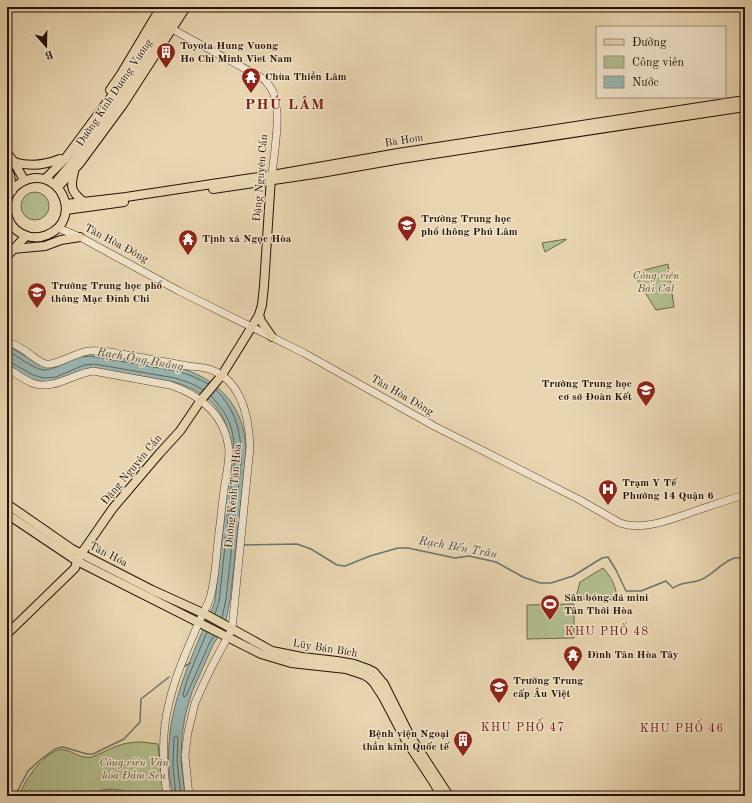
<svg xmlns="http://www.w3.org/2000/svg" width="752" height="803" font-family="'Old Standard TT',serif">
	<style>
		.green { fill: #b3be8e; stroke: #6c6847 }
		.water { fill: #9ab7b4; stroke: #6b756c }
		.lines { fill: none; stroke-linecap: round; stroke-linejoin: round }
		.shore { stroke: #5f645a; stroke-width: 1 }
		.stream { stroke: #6b756c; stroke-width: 1.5 }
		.minor-casing { stroke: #55422c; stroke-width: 8 }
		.major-casing { stroke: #241100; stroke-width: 10 }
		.minor { stroke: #f1e4cc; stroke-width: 7 }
		.major { stroke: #e9d6b1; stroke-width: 8 }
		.labels { text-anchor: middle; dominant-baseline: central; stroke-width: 3; stroke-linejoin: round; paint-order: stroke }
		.poi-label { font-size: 11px; font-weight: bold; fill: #241100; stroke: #f1e4cc; text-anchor: start }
		.street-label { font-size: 11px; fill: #241100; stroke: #f1e4cc }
		.park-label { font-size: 11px; font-style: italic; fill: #564e32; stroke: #f1e4cc }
		.water-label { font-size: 12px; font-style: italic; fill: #4d4b3f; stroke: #f1e4cc }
		.neighbourhood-label { font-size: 12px; letter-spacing: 1px; fill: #7a1f14; stroke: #f1e4cc }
		.district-label { font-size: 15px; font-weight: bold; letter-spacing: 1px; fill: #7a1f14; stroke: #f1e4cc }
	</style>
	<rect width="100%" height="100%" fill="#e9d6b1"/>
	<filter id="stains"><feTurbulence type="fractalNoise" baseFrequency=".005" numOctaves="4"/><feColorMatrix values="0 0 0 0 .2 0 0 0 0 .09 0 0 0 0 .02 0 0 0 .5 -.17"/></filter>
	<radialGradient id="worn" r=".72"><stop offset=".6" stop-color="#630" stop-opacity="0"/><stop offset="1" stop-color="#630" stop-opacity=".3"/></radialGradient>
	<!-- green -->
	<g class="green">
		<circle cx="35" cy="206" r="14"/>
		<path d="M 566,239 L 566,240 L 545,252 L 542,243 Z"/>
		<path d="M 668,264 L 674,307 L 656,310 L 633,273 Z"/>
		<path d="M 603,568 C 613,579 615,586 618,600 L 582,599 L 578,602 L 576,597 L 580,582 Z"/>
		<path d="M 574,604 L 574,638 L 527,639 L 527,605 Z"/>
		<path d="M 142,742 L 158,744 L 164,796 L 19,796 C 24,781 47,746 65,750 C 74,752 81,759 92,757 C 100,754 109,749 117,746 C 125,743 133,742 142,742 Z"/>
	</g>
	<!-- water -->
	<g class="water">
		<path d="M 7,345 L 38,364 L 88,352 L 177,367 C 217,378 244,405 246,448 C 246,454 245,459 245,464 L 230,600 L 226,620 L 221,632 L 213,645 L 192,692 L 185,716 L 182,735 L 181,760 L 185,796 L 173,796 C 171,786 169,776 169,766 C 166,723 181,682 197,644 C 203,629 210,616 215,601 C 218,574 221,547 224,519 C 227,488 238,442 221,414 C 211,397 192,387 174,382 L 93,368 C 70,370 56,389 31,379 L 7,364 Z"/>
		<path d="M 112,789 C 119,790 125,790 130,796 L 88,796 L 102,790 Z"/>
	</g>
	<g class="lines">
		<!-- shore -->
		<g class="shore">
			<path d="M 7,350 C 17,356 32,368 43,370 C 49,370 54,368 59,366"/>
			<path d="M 83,357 L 89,356 L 97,357 L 176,371 C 188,374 198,378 208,384"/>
			<path d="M 7,361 L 10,362 L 33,375 L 44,378 L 56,377 L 84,365 L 94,364 L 175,378 C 185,381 194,384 203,390"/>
			<path d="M 216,390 C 237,411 242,435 241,464 L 226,599 L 222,618"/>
			<path d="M 211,396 C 232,418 235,433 234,462 L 219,602 L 215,614"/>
			<path d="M 207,632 L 187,680 L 183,695 L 184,697 L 186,696 L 209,644 L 214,636"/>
			<path d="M 176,796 L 173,765 L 174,737 L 176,736 L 178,737 L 177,761 L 181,796"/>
		</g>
		<!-- stream -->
		<g class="stream">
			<path d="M 244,545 L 297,544 L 311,549 L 337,565 L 345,566 L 370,556 L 398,548 L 408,548 L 455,558 L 469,556 L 496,562 L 523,577 L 540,583 L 551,583 L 573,576 L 602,558 L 608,557 L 616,570 L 626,591 L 641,591 L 666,581 L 673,588 C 683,581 687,584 697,581 C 711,578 719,564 732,559 C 736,557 741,558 745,558"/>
			<path d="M 185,666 L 190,663"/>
			<path d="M 17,796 L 18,790 L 28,771 L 40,760 L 55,749 L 63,747 L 87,754 L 93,754 L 124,739 L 140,722 L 141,699 L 169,677"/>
		</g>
		<defs>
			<g id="minor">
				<path d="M 172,29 L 264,79 C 267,83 271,87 273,92 C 282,111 274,153 272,175"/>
				<path d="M 58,228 L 80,237 L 179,291 L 304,353 L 434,426 L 580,500 L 620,523 C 645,532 677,517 701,509 C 716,504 730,499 745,495"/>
				<path d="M 7,341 C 15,345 22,348 28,353 C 34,357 39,362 46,364 C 56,366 77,352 89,351 C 96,350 103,351 110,352 C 125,355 140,357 155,360 C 166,362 177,364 188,366 C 196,367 204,367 212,370 C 242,382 249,418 250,447 L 232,629 L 212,666 L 204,683 L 195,703 L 188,732 L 185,755 L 189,796"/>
				<path d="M 7,368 C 15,373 23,379 32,383 C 53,391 72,374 93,371 L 170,385 C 201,395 226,416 229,451 C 229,464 226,477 224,490 C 222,504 221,518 219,532 C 216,554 216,577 210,598 C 206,609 200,618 196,629 C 186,652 175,677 169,703 C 161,734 163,765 167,796"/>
			</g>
			<g id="major">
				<path d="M 110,90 L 121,74 L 161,7"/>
				<path d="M 7,153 L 14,162 L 24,180"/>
				<path d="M 14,162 C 30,167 45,165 60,159"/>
				<path d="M 7,169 L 10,175 L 12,191"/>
				<path d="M 74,172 C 70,187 71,192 84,202"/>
				<path d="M 45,179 L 65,159 L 125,78 L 170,7"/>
				<path d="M 55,183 L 71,164 L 130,83 L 178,7"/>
				<path d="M 58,187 L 80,163 L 122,106 L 186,7"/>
				<path d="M 213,189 L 321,173 L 401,159 L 745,107"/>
				<path d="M 7,202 C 8,194 14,187 20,183 C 58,161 86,219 47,235 C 30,242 10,232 7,213"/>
				<path d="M 66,204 L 126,197 L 272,175 L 398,153 L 745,100"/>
				<path d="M 66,210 L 124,202"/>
				<path d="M 7,233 L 10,224 L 9,220"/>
				<path d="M 13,249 L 45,246 L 61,240 L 80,237"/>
				<path d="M 7,256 L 26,236"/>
				<path d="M 259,315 L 261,321 L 272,337"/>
				<path d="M 7,504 L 72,549 L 152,590 L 207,615 L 272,651 L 302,657 L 337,661 L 354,664 L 368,669 L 374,672 L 384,684 L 410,736 L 449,796"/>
				<path d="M 7,514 L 77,561 L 261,654 L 291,663 L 346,669 L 364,675 L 369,678 L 374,683 L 383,697 L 405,739 L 434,783 L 441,796"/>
				<path d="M 7,634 L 75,568 L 77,561 L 81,554 L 113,508 L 159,454 L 180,431 L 201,400 L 222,375 L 259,315 L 262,305 L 264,286 L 271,177"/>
			</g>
		</defs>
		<!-- minor casing -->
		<use href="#minor" class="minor-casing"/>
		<!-- major casing -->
		<use href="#major" class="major-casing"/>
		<!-- minor -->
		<use href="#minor" class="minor"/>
		<!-- major -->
		<use href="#major" class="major"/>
	</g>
	<!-- icons -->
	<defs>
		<symbol id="building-pin" viewBox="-11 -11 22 30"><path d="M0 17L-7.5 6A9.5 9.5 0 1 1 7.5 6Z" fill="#8f2418" stroke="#f1e4cc"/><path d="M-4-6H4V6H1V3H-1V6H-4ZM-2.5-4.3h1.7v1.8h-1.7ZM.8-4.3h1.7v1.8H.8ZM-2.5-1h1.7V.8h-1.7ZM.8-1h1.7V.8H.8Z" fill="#fff"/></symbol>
		<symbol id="temple-pin" viewBox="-11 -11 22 30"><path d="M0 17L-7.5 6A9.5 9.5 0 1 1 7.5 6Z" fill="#8f2418" stroke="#f1e4cc"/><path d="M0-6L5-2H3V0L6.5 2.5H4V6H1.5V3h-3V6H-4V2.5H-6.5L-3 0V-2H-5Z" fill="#fff"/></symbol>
		<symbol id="school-pin" viewBox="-11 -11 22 30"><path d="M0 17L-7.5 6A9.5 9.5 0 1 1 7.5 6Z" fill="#8f2418" stroke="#f1e4cc"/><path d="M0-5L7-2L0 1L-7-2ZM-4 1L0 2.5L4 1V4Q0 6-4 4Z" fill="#fff"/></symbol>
		<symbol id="hospital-pin" viewBox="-11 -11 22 30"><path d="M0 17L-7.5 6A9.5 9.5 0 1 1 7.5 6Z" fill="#8f2418" stroke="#f1e4cc"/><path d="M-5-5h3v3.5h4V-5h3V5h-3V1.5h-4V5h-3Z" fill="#fff"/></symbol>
		<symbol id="stadium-pin" viewBox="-11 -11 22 30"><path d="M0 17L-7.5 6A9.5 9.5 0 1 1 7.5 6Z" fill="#8f2418" stroke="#f1e4cc"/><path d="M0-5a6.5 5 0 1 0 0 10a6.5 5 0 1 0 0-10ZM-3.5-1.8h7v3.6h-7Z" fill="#fff"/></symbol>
		<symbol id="university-pin" viewBox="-11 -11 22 30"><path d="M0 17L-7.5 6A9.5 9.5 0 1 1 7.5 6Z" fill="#8f2418" stroke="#f1e4cc"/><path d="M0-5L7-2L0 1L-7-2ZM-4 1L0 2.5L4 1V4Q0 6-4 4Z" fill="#fff"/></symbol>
	</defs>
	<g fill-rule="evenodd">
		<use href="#building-pin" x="155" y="41" width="22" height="30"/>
		<use href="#temple-pin" x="240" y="66" width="22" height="30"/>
		<use href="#school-pin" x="396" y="214" width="22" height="30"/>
		<use href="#temple-pin" x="177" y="228" width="22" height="30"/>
		<use href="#school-pin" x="26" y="281" width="22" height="30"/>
		<use href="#school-pin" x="635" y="379" width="22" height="30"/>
		<use href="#hospital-pin" x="597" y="478" width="22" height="30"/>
		<use href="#stadium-pin" x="539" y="593" width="22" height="30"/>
		<use href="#temple-pin" x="562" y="644" width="22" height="30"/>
		<use href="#university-pin" x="488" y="676" width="22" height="30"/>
		<use href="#building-pin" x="452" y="729" width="22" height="30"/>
	</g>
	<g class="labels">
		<!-- poi labels -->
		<g class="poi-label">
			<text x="180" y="46">Toyota Hung Vuong<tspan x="180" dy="13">Ho Chi Minh Viet Nam</tspan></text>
			<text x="265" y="77">Chùa Thiền Lâm</text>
			<text x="421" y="219">Trường Trung học<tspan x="421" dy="13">phổ thông Phú Lâm</tspan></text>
			<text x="202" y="239">Tịnh xá Ngọc Hòa</text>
			<text x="51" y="286">Trường Trung học phổ<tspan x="51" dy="13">thông Mạc Đĩnh Chi</tspan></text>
			<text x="632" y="384" text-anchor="end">Trường Trung học<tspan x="632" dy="13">cơ sở Đoàn Kết</tspan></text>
			<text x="622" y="483">Trạm Y Tế<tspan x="622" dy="13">Phường 14 Quận 6</tspan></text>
			<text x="564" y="598">Sân bóng đá mini<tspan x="564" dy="13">Tân Thới Hòa</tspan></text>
			<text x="587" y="655">Đình Tân Hòa Tây</text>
			<text x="513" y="681">Trường Trung<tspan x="513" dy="13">cấp Âu Việt</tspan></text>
			<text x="449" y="734" text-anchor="end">Bệnh viện Ngoại<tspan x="449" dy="13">thần kinh Quốc tế</tspan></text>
		</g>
		<!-- street labels -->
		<g class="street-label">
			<text transform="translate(115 93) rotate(-56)">Đường Kinh Dương Vương</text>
			<text transform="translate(404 141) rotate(-9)">Bà Hom</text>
			<text transform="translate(261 178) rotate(-85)">Đặng Nguyên Cẩn</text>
			<text transform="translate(116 244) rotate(28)">Tân Hòa Đông</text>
			<text transform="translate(402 396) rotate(30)">Tân Hòa Đông</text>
			<text transform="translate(132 470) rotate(-50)">Đặng Nguyên Cẩn</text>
			<text transform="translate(234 496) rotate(-85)">Đường Kênh Tân Hóa</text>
			<text transform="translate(108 555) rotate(27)">Tân Hóa</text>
			<text transform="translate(325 649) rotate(9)">Lũy Bán Bích</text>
		</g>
		<!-- park labels -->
		<g class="park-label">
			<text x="656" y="276">Công viên<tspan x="656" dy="13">Bãi Cát</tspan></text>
			<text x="134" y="763">Công viên Văn<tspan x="134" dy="13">hóa Đầm Sen</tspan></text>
		</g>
		<!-- water labels -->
		<g class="water-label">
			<text transform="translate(140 360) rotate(10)">Rạch Ông Buông</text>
			<text transform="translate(458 548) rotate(10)">Rạch Bến Trâu</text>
		</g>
		<!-- neighbourhood labels -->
		<g class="neighbourhood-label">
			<text x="607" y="632">KHU PHỐ 48</text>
			<text x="523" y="728">KHU PHỐ 47</text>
			<text x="682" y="729">KHU PHỐ 46</text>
		</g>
		<!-- district labels -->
		<g class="district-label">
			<text x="285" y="105">PHÚ LÂM</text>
		</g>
	</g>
	<!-- margin -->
	<rect width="752" height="803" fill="none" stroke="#e9d6b1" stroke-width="24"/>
	<rect x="8" y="8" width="736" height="787" fill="none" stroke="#241100" stroke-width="2"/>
	<rect x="12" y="12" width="728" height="779" fill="none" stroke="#241100"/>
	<!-- legend -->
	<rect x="596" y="26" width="130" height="72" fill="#f1e4cc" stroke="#9f907a"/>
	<rect x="604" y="39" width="20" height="6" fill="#e9d6b1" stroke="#9f907a"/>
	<text x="632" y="46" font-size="12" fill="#241100">Đường</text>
	<rect x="604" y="56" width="20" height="12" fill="#b3be8e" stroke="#9f907a"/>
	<text x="632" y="66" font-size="12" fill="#241100">Công viên</text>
	<rect x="604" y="76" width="20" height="12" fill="#9ab7b4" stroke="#9f907a"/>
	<text x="632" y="86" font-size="12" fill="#241100">Nước</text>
	<!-- north arrow -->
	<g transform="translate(46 46) rotate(160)" stroke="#f1e4cc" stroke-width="3" paint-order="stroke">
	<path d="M0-3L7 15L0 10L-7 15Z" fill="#241100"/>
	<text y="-6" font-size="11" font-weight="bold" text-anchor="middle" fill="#241100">B</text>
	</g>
	<rect width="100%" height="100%" filter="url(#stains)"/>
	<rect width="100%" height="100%" fill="url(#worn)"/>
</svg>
